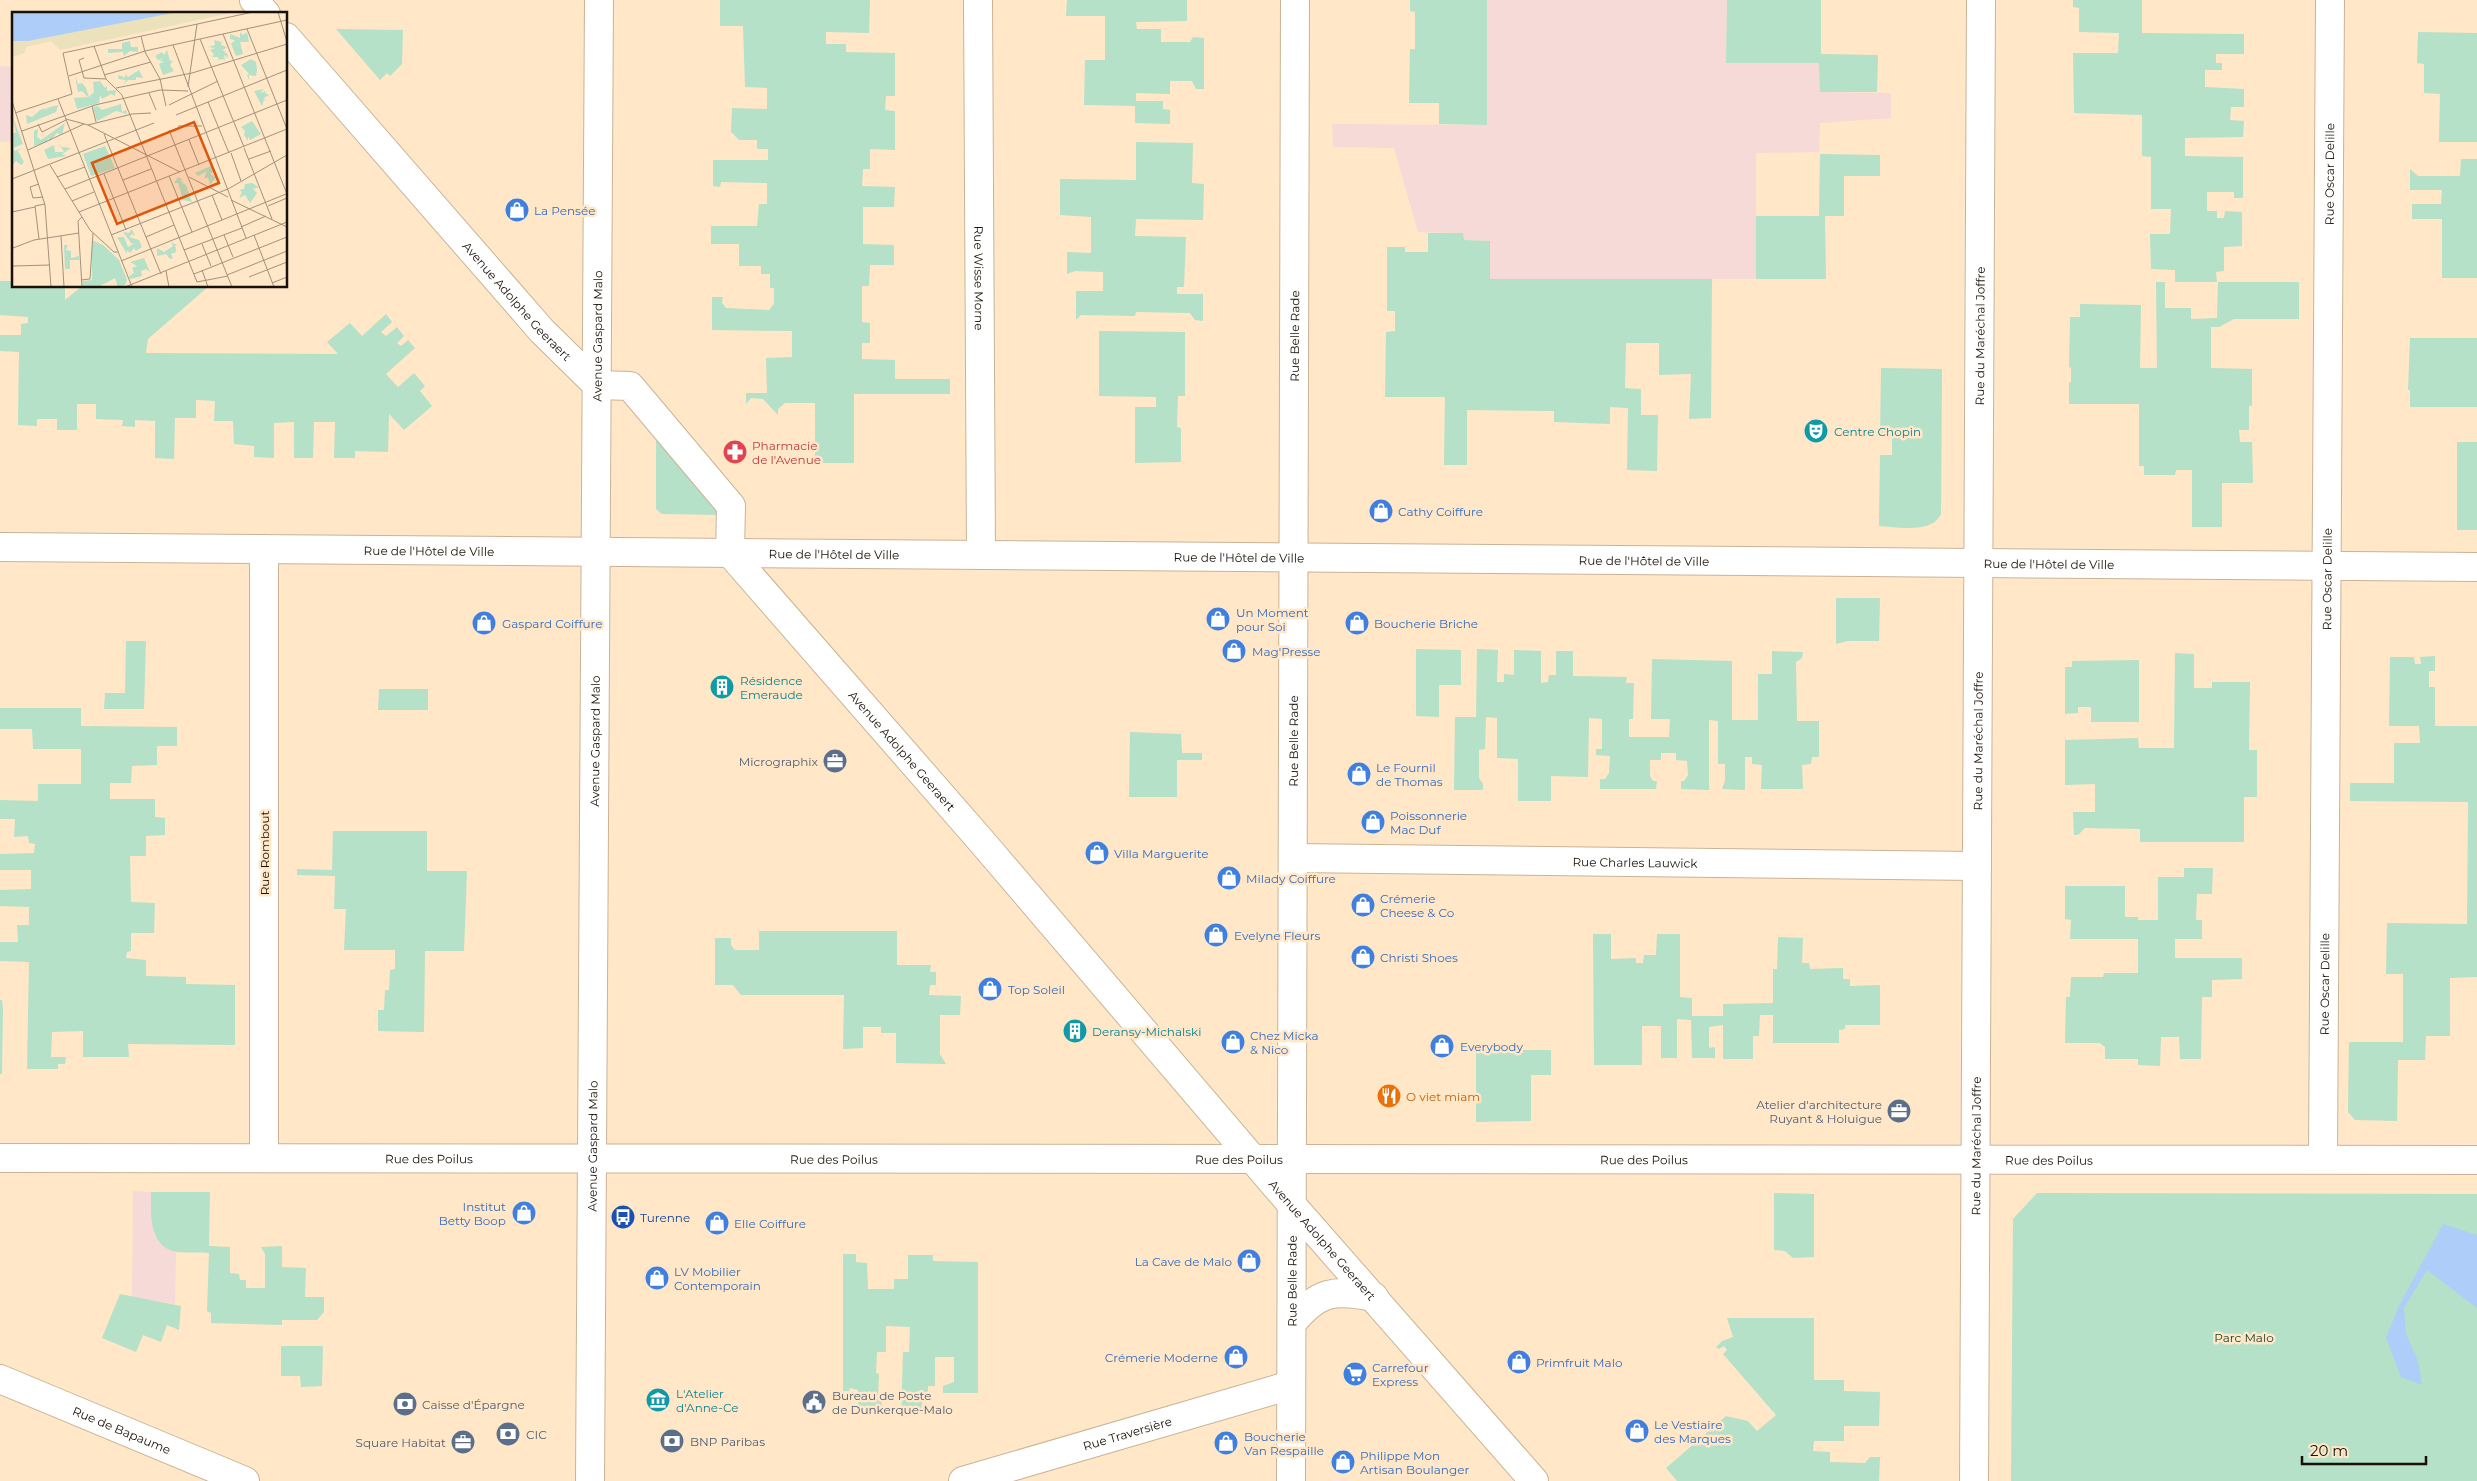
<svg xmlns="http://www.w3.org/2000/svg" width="2477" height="1481" font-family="Montserrat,sans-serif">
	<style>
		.industrial { fill: #f5dad7 }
		.green { fill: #b4e1c7 }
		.water { fill: #afcdf9 }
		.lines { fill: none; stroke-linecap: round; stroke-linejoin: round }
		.minor-casing { stroke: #cab396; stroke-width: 30 }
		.minor { stroke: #fff; stroke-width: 28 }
		.labels { text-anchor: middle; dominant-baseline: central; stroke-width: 5; stroke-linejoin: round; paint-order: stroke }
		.street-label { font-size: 12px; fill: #191107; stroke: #ffe7c8 }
		.shop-label { font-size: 12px; fill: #366cbe; stroke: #ffe7c8; text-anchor: start }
		.culture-label { font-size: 12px; fill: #0d838f; stroke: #ffe7c8; text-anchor: start }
		.health-label { font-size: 12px; fill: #be3a42; stroke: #ffe7c8; text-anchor: start }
		.service-label { font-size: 12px; fill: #4e5e75; stroke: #ffe7c8; text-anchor: start }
		.food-label { font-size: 12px; fill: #c56008; stroke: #ffe7c8; text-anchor: start }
		.transit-label { font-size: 12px; fill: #164399; stroke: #ffe7c8; text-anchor: start }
		.park-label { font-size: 12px; fill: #133e29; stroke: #ffe7c8 }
		.inset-road { fill: none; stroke: #a3917b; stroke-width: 1 }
		.view { fill: #de550c; fill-opacity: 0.15; stroke: #de550c; stroke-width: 2.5 }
		.inset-edge { fill: none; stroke: #191107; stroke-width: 2.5 }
	</style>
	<rect width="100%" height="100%" fill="#ffe7c8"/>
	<!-- industrial -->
	<g class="industrial">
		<path d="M 1487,0 L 1727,0 L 1726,63 L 1820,63 L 1820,92 L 1891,93 L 1891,118 L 1820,123 L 1819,152 L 1756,153 L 1756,279 L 1490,279 L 1490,241 L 1463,240 L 1463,233 L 1418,232 L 1394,148 L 1333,147 L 1332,124 L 1487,125 Z"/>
		<path d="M 0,66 L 14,67 L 14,142 L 0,142 Z"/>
		<path d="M 133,1191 L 151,1192 L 154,1235 L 160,1243 L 176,1252 L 175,1304 L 132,1297 Z"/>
	</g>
	<!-- green -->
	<g class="green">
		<path d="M 720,0 L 870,0 L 869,33 L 826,32 L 826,44 L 846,44 L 846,52 L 895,53 L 895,96 L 886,96 L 885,110 L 895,111 L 895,150 L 870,149 L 870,169 L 863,169 L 862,186 L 895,187 L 894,207 L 863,207 L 863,244 L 894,245 L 894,265 L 870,265 L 869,286 L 862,286 L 862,322 L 870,323 L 870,343 L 862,343 L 862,359 L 895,360 L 895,379 L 950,379 L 950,394 L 854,394 L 854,463 L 815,463 L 815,403 L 785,403 L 778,409 L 778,415 L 763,399 L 751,398 L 746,404 L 746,393 L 767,393 L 766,358 L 792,357 L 792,331 L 712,330 L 712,297 L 723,297 L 722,303 L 726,308 L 769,310 L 774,304 L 774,288 L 770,288 L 770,274 L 761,274 L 761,266 L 739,266 L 739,244 L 711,244 L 711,226 L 757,226 L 759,204 L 767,204 L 767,183 L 721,182 L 720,187 L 713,186 L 713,160 L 768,160 L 768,149 L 757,149 L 757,140 L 739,140 L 731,132 L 732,108 L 767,109 L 767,88 L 745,87 L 743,26 L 720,26 Z"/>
		<path d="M 1067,0 L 1187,0 L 1187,21 L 1136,22 L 1137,29 L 1161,29 L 1161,42 L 1190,42 L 1193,37 L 1204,38 L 1204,89 L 1196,89 L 1192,81 L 1170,81 L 1170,94 L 1136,93 L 1136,101 L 1163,101 L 1163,109 L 1170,110 L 1170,124 L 1135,123 L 1135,106 L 1084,105 L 1085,60 L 1105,60 L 1105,16 L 1066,16 Z"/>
		<path d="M 1410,0 L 1487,0 L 1487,125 L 1439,124 L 1439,103 L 1409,103 L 1410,49 L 1415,49 L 1415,12 L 1410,11 Z"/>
		<path d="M 1727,0 L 1821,0 L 1821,54 L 1878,55 L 1877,92 L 1820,92 L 1819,63 L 1726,63 Z"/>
		<path d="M 2073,0 L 2142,0 L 2142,33 L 2244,34 L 2244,54 L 2216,54 L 2216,63 L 2222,63 L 2222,70 L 2205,70 L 2205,87 L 2244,89 L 2244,107 L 2231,107 L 2230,120 L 2244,121 L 2243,137 L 2185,138 L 2185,156 L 2243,157 L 2243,198 L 2234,198 L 2234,192 L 2207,192 L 2207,211 L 2217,211 L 2217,218 L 2224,218 L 2225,211 L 2242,212 L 2242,246 L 2224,247 L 2224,271 L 2216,272 L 2217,282 L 2175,282 L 2175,270 L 2151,269 L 2150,234 L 2170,234 L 2171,209 L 2151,209 L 2151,157 L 2142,156 L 2142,115 L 2074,113 L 2073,53 L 2118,53 L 2119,33 L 2079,32 L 2079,8 L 2073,7 Z"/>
		<path d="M 336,29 L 403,30 L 402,64 L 390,76 L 387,73 L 380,80 Z"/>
		<path d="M 2418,32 L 2477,33 L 2477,142 L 2439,142 L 2440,94 L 2424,93 L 2424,64 L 2417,63 Z"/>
		<path d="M 1136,142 L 1193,143 L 1192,183 L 1204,184 L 1203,220 L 1136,219 L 1135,236 L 1186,237 L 1184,287 L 1177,287 L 1177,294 L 1203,294 L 1203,321 L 1195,320 L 1190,313 L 1136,312 L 1135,316 L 1081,315 L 1076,320 L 1076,291 L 1103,291 L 1103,272 L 1075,271 L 1067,274 L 1067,252 L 1091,253 L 1091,217 L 1060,215 L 1060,179 L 1136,180 Z"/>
		<path d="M 1820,154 L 1880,155 L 1880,176 L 1844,176 L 1844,216 L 1825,216 L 1826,279 L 1756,279 L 1756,216 L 1819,216 Z"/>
		<path d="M 2461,159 L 2477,159 L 2477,278 L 2442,278 L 2442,219 L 2412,219 L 2412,204 L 2441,204 L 2442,190 L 2410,190 L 2410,169 L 2418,176 L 2460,176 Z"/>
		<path d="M 1428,233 L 1463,233 L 1464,240 L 1490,241 L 1490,279 L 1712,279 L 1711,418 L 1689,419 L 1691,374 L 1659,375 L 1659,343 L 1626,343 L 1625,388 L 1641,389 L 1641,415 L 1658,415 L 1657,471 L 1627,470 L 1628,408 L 1610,407 L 1610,424 L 1554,422 L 1554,411 L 1467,410 L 1467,465 L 1444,465 L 1445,397 L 1385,397 L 1386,332 L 1395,331 L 1395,311 L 1387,311 L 1387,247 L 1405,247 L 1405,252 L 1428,252 Z"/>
		<path d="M 0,281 L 14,281 L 14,286 L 65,286 L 65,300 L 82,286 L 209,286 L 148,339 L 146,353 L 338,354 L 327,342 L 350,323 L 362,336 L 386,314 L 392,322 L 381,332 L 386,336 L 397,327 L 404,336 L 397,343 L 401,346 L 408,340 L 415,348 L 386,374 L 398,387 L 414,373 L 425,386 L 420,391 L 432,406 L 404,430 L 389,414 L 388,452 L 355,451 L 355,458 L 334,458 L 335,422 L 314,422 L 313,458 L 294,458 L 294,422 L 274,423 L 274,458 L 254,457 L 254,446 L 234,444 L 233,421 L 214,421 L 215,401 L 196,400 L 196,418 L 175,418 L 174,459 L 155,458 L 155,421 L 135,420 L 135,427 L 122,426 L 123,420 L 96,419 L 96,404 L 77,404 L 77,430 L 57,430 L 57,419 L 37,419 L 37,426 L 18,425 L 19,352 L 0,351 L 0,335 L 21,335 L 21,324 L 28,323 L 28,317 L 0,315 Z"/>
		<path d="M 2156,282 L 2165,282 L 2165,308 L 2191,308 L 2191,319 L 2217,318 L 2218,282 L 2299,282 L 2299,319 L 2234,319 L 2219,327 L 2211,327 L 2211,368 L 2252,369 L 2252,406 L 2249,406 L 2249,430 L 2239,430 L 2240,442 L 2252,442 L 2253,483 L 2222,483 L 2222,527 L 2192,527 L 2192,470 L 2176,470 L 2175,475 L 2144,475 L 2144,466 L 2139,466 L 2139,404 L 2069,404 L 2069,383 L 2071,382 L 2071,368 L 2069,367 L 2070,317 L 2080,317 L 2080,304 L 2141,305 L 2140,368 L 2157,368 Z"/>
		<path d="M 1099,331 L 1185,332 L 1185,396 L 1178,396 L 1177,427 L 1181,428 L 1181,462 L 1135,463 L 1135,407 L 1156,407 L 1156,397 L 1099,396 Z"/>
		<path d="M 2410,338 L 2477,338 L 2477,407 L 2410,407 L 2410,390 L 2408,390 Z"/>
		<path d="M 1881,368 L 1942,369 L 1941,514 C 1932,534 1897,527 1879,526 L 1880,455 L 1892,455 L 1892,438 L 1880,437 Z"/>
		<path d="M 656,435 L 723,515 L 662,514 L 656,509 Z"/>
		<rect x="2457" y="442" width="20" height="88"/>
		<path d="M 1836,598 L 1880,598 L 1879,641 L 1848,641 L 1836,644 Z"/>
		<path d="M 126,641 L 146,641 L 144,709 L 104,709 L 105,693 L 125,693 Z"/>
		<path d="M 1416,649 L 1461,650 L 1461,685 L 1439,685 L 1439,717 L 1416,716 Z"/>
		<path d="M 1477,649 L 1498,650 L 1497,682 L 1504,682 L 1504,674 L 1514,675 L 1514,650 L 1541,651 L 1541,683 L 1548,682 L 1549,675 L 1556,675 L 1556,651 L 1573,651 L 1573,676 L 1627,677 L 1626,683 L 1634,683 L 1633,719 L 1629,719 L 1629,737 L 1669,737 L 1670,719 L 1651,719 L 1652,659 L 1732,661 L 1732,720 L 1758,720 L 1758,674 L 1772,674 L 1772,651 L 1803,652 L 1802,658 L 1796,662 L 1797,721 L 1819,721 L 1819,757 L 1812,757 L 1811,764 L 1802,765 L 1803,789 L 1761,789 L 1762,765 L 1752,764 L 1752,757 L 1745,757 L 1745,790 L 1722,789 L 1725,781 L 1725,764 L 1718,764 L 1718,721 L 1709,720 L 1709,790 L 1681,789 L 1681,781 L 1684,781 L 1688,775 L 1687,761 L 1676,760 L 1676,753 L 1661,753 L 1661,760 L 1650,760 L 1650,776 L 1653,781 L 1657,781 L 1656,789 L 1600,789 L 1600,779 L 1605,779 L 1609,773 L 1610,756 L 1596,755 L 1596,749 L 1602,749 L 1602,719 L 1589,718 L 1588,777 L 1551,776 L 1551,801 L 1518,801 L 1518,759 L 1497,758 L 1497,718 L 1486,717 L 1485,749 L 1479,750 L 1479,778 L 1483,784 L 1483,790 L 1454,790 L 1455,717 L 1476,717 Z"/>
		<path d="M 2175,653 L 2194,654 L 2194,688 L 2212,688 L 2212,682 L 2250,682 L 2249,750 L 2257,750 L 2257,797 L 2244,797 L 2244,842 L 2140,842 L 2140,829 L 2085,828 L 2078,835 L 2074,835 L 2073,812 L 2095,812 L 2095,784 L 2065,785 L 2065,740 L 2138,738 L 2139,748 L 2174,748 Z"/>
		<path d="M 2435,656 L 2435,671 L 2429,671 L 2429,687 L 2435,687 L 2435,726 L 2477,726 L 2477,977 L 2450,978 L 2450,1036 L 2426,1036 L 2425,1060 L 2398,1060 L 2397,1121 L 2355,1120 L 2348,1112 L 2349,1042 L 2403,1042 L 2403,974 L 2386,974 L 2387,923 L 2467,924 L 2468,802 L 2350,801 L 2350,783 L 2394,783 L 2394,743 L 2420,743 L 2419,726 L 2389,726 L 2390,657 L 2414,657 L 2415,664 L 2421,664 L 2420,657 Z"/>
		<path d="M 2139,660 L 2139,722 L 2091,722 L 2091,707 L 2078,707 L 2078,713 L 2065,714 L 2065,667 L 2072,667 L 2072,661 Z"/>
		<path d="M 379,689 L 428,689 L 428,710 L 378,710 Z"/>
		<path d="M 0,708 L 81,708 L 81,726 L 177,727 L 177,746 L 157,746 L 157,765 L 132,766 L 131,783 L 110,783 L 110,799 L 155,799 L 155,817 L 165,818 L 165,835 L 146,836 L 146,856 L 130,856 L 131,902 L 155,903 L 154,933 L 131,933 L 131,951 L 127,952 L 126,958 L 146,960 L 146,976 L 186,977 L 186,984 L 235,985 L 235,1045 L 128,1044 L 129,1057 L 83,1057 L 83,1031 L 52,1032 L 51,1057 L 66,1057 L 65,1064 L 58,1064 L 58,1069 L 27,1069 L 29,962 L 0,961 L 0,942 L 18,942 L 17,925 L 29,925 L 29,907 L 0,906 L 0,890 L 31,889 L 31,870 L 0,870 L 0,854 L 34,853 L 35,844 L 29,843 L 28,836 L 14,837 L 15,819 L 0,819 L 0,800 L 38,801 L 38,784 L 81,784 L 81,749 L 33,749 L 32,729 L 0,729 Z"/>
		<path d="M 1130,732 L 1181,734 L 1182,753 L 1202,753 L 1202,760 L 1177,760 L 1177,797 L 1129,797 Z"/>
		<path d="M 333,831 L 427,831 L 427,871 L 467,871 L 464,951 L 425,951 L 424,1032 L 378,1031 L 378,1010 L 384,1010 L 385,990 L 389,990 L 390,970 L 395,969 L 395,950 L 344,950 L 346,909 L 334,909 L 335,876 L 297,875 L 297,869 L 332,870 Z"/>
		<path d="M 2184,868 L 2213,868 L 2212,894 L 2197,894 L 2196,920 L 2202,920 L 2202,939 L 2175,939 L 2175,958 L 2242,958 L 2242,979 L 2212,980 L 2212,997 L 2202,997 L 2201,1059 L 2180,1059 L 2179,1037 L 2161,1037 L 2160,1066 L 2138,1065 L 2138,1059 L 2105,1059 L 2105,1047 L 2100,1043 L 2065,1043 L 2066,997 L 2070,997 L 2071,977 L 2103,977 L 2104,973 L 2138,973 L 2138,939 L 2070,939 L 2071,920 L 2065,919 L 2065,886 L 2125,886 L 2125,917 L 2138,917 L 2138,920 L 2158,920 L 2158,877 L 2184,877 Z"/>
		<path d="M 759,931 L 897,931 L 897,965 L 931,965 L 930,972 L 936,972 L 936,985 L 930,985 L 929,995 L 961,996 L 960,1015 L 940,1015 L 940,1054 L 946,1064 L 896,1063 L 896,1033 L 881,1033 L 881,1027 L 863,1027 L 863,1048 L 843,1049 L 844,995 L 741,995 L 733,985 L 715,985 L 715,938 L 731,938 L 731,945 L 735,950 L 759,950 Z"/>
		<path d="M 1593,934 L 1611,934 L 1611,959 L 1636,958 L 1636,963 L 1643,963 L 1644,955 L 1656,955 L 1657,934 L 1680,934 L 1680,997 L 1692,998 L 1692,1016 L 1723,1016 L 1723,1004 L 1773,1003 L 1773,969 L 1777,969 L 1778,937 L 1803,938 L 1802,963 L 1809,963 L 1810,969 L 1843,968 L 1843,979 L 1850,979 L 1850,986 L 1880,985 L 1880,1025 L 1845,1025 L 1845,1029 L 1839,1030 L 1839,1043 L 1773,1043 L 1773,1015 L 1760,1015 L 1759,1036 L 1753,1036 L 1753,1059 L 1723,1059 L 1723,1025 L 1709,1027 L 1709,1048 L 1715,1047 L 1715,1058 L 1692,1058 L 1691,1020 L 1677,1019 L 1677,1058 L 1661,1058 L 1661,1026 L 1642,1026 L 1642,1065 L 1594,1065 Z"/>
		<path d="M 0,1000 L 2,1000 L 3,1009 L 2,1074 L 0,1074 Z"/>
		<path d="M 1476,1050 L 1504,1050 L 1504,1052 L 1523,1053 L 1523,1050 L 1551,1050 L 1551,1075 L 1531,1075 L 1531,1121 L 1476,1122 Z"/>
		<path d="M 151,1192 L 210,1192 L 209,1246 L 230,1247 L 230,1273 L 239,1274 L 240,1280 L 246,1280 L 246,1288 L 265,1288 L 265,1254 L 261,1247 L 282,1246 L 282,1267 L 306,1268 L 305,1297 L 324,1297 L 324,1312 L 317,1320 L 282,1320 L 282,1325 L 211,1323 L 211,1313 L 207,1311 L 209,1253 C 198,1252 187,1253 177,1252 C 148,1247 151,1214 151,1192 Z"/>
		<path d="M 1774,1193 L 1814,1194 L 1814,1257 L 1793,1258 L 1785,1251 L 1774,1250 Z"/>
		<path d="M 2037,1193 L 2477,1194 L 2477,1481 L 2011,1481 L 2013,1219 Z"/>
		<path d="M 843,1254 L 856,1254 L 856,1262 L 867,1263 L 868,1289 L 894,1289 L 894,1279 L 908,1279 L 908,1255 L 933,1255 L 933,1261 L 978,1262 L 978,1393 L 943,1393 L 943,1386 L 954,1382 L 954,1357 L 935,1357 L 935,1386 L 928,1386 L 928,1392 L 923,1392 L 921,1412 L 901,1418 L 903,1352 L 909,1352 L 910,1327 L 886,1326 L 886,1352 L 877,1352 L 876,1373 L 879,1374 L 878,1395 L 882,1399 L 882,1413 L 858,1413 L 858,1390 L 850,1388 L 849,1391 L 843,1391 Z"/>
		<path d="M 120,1294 L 181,1306 L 179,1330 L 167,1325 L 161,1342 L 143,1335 L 136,1352 L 102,1338 Z"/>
		<path d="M 1727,1318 L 1814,1318 L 1814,1380 L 1844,1380 L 1844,1391 L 1880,1392 L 1879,1426 L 1844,1426 L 1844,1441 L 1814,1441 L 1813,1451 L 1830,1452 L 1830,1462 L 1865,1463 L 1870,1457 L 1880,1457 L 1879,1481 L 1677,1481 L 1666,1468 L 1726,1416 L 1748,1421 L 1757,1431 L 1776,1415 L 1723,1354 L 1727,1350 L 1724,1346 L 1719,1349 L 1716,1347 L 1722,1341 L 1733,1337 Z"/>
		<path d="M 281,1346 L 323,1346 L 322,1386 L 301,1387 L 300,1376 L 281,1376 Z"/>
	</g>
	<!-- water -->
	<path class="water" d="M 2443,1224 L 2477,1235 L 2477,1308 L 2427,1270 L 2404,1308 L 2406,1334 L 2418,1361 L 2422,1385 L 2401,1377 L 2386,1338 L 2399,1306 Z"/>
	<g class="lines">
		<defs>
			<g id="minor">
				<path d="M 254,0 L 266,14"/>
				<path id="s1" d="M 978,0 L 981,555"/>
				<path id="s2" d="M 286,37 L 542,331 L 597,385 L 630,386 L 731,506 L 730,553 L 983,843 L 1292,1205 L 1534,1481"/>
				<path id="s3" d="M 0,547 L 2477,567"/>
				<path d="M 264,549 L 264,1158"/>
				<path id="s4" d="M 1294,858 L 1977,866"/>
				<path id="s5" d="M 0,1158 L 2477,1160"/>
				<path id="s6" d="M 2323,1159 L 2330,0"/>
				<path d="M 1292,1323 C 1318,1291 1334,1289 1374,1297"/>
				<path id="s7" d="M 0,1379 L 245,1481"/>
				<path id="s8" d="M 590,1481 L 599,0"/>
				<path id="s9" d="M 963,1481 L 1291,1385"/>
				<path id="s10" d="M 1291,1481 L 1295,0"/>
				<path id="s11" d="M 1974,1481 L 1981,0"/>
			</g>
		</defs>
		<!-- minor casing -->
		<use href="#minor" class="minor-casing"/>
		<!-- minor -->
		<use href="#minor" class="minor"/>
	</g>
	<!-- icons -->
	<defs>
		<symbol id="shop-disc" viewBox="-11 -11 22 22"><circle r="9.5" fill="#3f7fe0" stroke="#ffe7c8"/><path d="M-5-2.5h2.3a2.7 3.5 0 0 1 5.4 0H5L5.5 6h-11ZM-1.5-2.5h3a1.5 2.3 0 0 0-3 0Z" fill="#fff"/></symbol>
		<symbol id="theatre-disc" viewBox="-11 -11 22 22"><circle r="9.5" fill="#0f9aa8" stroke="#ffe7c8"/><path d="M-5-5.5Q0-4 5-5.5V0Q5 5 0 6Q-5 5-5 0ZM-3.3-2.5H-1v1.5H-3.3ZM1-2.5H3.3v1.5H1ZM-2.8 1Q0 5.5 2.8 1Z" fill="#fff"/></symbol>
		<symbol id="pharmacy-disc" viewBox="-11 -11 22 22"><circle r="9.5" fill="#e0444e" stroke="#ffe7c8"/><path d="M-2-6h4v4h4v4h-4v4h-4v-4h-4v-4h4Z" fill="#fff"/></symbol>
		<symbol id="building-disc" viewBox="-11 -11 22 22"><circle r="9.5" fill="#0f9aa8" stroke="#ffe7c8"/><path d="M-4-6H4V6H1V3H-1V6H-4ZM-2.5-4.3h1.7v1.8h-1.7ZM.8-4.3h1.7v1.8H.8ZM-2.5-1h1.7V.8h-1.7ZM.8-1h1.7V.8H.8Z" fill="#fff"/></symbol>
		<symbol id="office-disc" viewBox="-11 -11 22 22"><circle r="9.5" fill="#5c6f8a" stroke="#ffe7c8"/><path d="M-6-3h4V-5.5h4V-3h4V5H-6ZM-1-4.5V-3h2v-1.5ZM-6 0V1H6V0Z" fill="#fff"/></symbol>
		<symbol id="restaurant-disc" viewBox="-11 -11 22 22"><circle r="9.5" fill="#e8710a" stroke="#ffe7c8"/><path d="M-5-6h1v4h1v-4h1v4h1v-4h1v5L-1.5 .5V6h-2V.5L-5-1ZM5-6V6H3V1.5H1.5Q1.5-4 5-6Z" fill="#fff"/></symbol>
		<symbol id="bus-disc" viewBox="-11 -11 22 22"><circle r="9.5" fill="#1a4fb4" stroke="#ffe7c8"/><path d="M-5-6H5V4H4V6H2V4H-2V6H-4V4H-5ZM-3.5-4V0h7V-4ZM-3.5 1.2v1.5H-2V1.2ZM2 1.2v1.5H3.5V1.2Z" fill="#fff"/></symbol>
		<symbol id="supermarket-disc" viewBox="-11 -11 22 22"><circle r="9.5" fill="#3f7fe0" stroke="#ffe7c8"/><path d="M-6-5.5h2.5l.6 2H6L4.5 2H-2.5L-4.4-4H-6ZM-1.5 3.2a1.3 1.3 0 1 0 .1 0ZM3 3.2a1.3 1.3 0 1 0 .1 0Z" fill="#fff"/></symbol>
		<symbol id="museum-disc" viewBox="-11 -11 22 22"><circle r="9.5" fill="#0f9aa8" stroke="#ffe7c8"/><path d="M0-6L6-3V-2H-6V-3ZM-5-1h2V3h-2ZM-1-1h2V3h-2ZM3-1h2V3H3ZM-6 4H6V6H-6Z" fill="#fff"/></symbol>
		<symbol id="civic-disc" viewBox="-11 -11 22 22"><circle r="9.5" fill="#5c6f8a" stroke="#ffe7c8"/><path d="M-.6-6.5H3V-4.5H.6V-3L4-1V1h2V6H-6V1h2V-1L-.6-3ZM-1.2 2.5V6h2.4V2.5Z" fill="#fff"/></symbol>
		<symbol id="bank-disc" viewBox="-11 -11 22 22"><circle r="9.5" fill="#5c6f8a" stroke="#ffe7c8"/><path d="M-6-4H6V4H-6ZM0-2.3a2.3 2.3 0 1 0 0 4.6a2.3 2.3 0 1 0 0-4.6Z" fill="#fff"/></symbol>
	</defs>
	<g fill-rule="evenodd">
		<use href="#shop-disc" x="503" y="196" width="28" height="28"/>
		<use href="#theatre-disc" x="1802" y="417" width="28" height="28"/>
		<use href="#pharmacy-disc" x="721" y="438" width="28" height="28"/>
		<use href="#shop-disc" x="1367" y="497" width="28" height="28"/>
		<use href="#shop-disc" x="1204" y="605" width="28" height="28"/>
		<use href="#shop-disc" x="470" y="609" width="28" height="28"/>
		<use href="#shop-disc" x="1343" y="609" width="28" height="28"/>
		<use href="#shop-disc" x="1220" y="637" width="28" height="28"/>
		<use href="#building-disc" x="708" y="673" width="28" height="28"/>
		<use href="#office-disc" x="821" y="747" width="28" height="28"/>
		<use href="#shop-disc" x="1345" y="760" width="28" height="28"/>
		<use href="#shop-disc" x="1359" y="808" width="28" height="28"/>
		<use href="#shop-disc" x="1083" y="839" width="28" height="28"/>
		<use href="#shop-disc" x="1215" y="864" width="28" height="28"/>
		<use href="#shop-disc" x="1349" y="891" width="28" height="28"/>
		<use href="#shop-disc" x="1202" y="921" width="28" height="28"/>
		<use href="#shop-disc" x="1349" y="943" width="28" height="28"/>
		<use href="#shop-disc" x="976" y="975" width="28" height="28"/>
		<use href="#building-disc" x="1061" y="1017" width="28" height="28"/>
		<use href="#shop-disc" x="1219" y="1028" width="28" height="28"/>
		<use href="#shop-disc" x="1428" y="1032" width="28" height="28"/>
		<use href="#restaurant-disc" x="1375" y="1082" width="28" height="28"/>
		<use href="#office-disc" x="1885" y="1097" width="28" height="28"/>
		<use href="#shop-disc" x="510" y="1199" width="28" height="28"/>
		<use href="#bus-disc" x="609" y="1203" width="28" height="28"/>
		<use href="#shop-disc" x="703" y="1209" width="28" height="28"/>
		<use href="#shop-disc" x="1235" y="1247" width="28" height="28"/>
		<use href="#shop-disc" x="643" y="1264" width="28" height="28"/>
		<use href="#shop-disc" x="1222" y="1343" width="28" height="28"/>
		<use href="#shop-disc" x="1505" y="1348" width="28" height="28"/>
		<use href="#supermarket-disc" x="1341" y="1360" width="28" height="28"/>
		<use href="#museum-disc" x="644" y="1386" width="28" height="28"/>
		<use href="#civic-disc" x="800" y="1388" width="28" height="28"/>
		<use href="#bank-disc" x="391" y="1390" width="28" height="28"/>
		<use href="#shop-disc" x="1623" y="1417" width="28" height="28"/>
		<use href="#bank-disc" x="494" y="1420" width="28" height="28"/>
		<use href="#bank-disc" x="658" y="1427" width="28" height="28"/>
		<use href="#office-disc" x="449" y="1428" width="28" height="28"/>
		<use href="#shop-disc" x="1212" y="1429" width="28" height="28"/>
		<use href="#shop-disc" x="1329" y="1448" width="28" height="28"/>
	</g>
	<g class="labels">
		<!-- street labels -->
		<g class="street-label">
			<text stroke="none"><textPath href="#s6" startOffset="985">Rue Oscar Delille</textPath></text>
			<text stroke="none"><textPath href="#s1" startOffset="278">Rue Wisse Morne</textPath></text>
			<text stroke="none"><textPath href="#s2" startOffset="351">Avenue Adolphe Geeraert</textPath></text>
			<text stroke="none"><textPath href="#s8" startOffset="1145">Avenue Gaspard Malo</textPath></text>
			<text stroke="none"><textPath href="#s10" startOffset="1145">Rue Belle Rade</textPath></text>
			<text stroke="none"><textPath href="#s11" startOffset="1145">Rue du Maréchal Joffre</textPath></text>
			<text stroke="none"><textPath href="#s3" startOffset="429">Rue de l'Hôtel de Ville</textPath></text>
			<text stroke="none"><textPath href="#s3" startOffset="834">Rue de l'Hôtel de Ville</textPath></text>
			<text stroke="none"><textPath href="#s3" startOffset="1239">Rue de l'Hôtel de Ville</textPath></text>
			<text stroke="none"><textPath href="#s3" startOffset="1644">Rue de l'Hôtel de Ville</textPath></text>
			<text stroke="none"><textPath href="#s3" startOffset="2049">Rue de l'Hôtel de Ville</textPath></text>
			<text stroke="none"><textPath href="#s6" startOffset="580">Rue Oscar Delille</textPath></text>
			<text stroke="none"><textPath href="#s8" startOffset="740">Avenue Gaspard Malo</textPath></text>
			<text stroke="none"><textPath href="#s10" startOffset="740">Rue Belle Rade</textPath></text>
			<text stroke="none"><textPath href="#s11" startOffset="740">Rue du Maréchal Joffre</textPath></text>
			<text stroke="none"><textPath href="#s2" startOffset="966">Avenue Adolphe Geeraert</textPath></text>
			<text transform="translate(264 853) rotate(-90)">Rue Rombout</text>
			<text stroke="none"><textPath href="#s4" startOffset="341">Rue Charles Lauwick</textPath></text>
			<text stroke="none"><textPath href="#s6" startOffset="175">Rue Oscar Delille</textPath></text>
			<text stroke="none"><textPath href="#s8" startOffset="335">Avenue Gaspard Malo</textPath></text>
			<text stroke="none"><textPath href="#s11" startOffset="335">Rue du Maréchal Joffre</textPath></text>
			<text stroke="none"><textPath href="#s5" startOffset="429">Rue des Poilus</textPath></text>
			<text stroke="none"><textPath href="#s5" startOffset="834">Rue des Poilus</textPath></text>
			<text stroke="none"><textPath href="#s5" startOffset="1239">Rue des Poilus</textPath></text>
			<text stroke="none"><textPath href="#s5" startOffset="1644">Rue des Poilus</textPath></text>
			<text stroke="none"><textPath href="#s5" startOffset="2049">Rue des Poilus</textPath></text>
			<text stroke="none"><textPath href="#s2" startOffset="1611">Avenue Adolphe Geeraert</textPath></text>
			<text stroke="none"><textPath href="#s10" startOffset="200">Rue Belle Rade</textPath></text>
			<text stroke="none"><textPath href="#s7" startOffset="132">Rue de Bapaume</textPath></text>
			<text stroke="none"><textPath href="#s9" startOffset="171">Rue Traversière</textPath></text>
		</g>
		<!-- shop labels -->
		<g class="shop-label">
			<text x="534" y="210">La Pensée</text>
			<text x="1398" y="511">Cathy Coiffure</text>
			<text x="1236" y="612">Un Moment<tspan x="1236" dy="14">pour Soi</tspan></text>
			<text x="502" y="623">Gaspard Coiffure</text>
			<text x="1374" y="623">Boucherie Briche</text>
			<text x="1252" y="651">Mag'Presse</text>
			<text x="1376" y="767">Le Fournil<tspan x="1376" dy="14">de Thomas</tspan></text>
			<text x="1390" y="815">Poissonnerie<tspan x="1390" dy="14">Mac Duf</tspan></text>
			<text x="1114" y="853">Villa Marguerite</text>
			<text x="1246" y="878">Milady Coiffure</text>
			<text x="1380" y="898">Crémerie<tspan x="1380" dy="14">Cheese &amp; Co</tspan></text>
			<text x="1234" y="935">Evelyne Fleurs</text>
			<text x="1380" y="957">Christi Shoes</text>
			<text x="1008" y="989">Top Soleil</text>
			<text x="1250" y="1035">Chez Micka<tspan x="1250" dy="14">&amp; Nico</tspan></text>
			<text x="1460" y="1046">Everybody</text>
			<text x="506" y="1206" text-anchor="end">Institut<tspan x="506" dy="14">Betty Boop</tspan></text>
			<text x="734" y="1223">Elle Coiffure</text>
			<text x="1232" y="1261" text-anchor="end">La Cave de Malo</text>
			<text x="674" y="1271">LV Mobilier<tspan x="674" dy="14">Contemporain</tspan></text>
			<text x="1218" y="1357" text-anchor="end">Crémerie Moderne</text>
			<text x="1536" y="1362">Primfruit Malo</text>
			<text x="1372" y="1367">Carrefour<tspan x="1372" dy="14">Express</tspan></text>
			<text x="1654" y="1424">Le Vestiaire<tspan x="1654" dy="14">des Marques</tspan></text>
			<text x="1244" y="1436">Boucherie<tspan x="1244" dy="14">Van Respaille</tspan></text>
			<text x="1360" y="1455">Philippe Mon<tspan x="1360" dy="14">Artisan Boulanger</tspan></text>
		</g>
		<!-- culture labels -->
		<g class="culture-label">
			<text x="1834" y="431">Centre Chopin</text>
			<text x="740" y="680">Résidence<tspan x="740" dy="14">Emeraude</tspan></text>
			<text x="1092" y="1031">Deransy-Michalski</text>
			<text x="676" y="1393">L'Atelier<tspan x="676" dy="14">d'Anne-Ce</tspan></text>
		</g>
		<!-- health labels -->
		<g class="health-label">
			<text x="752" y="445">Pharmacie<tspan x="752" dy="14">de l'Avenue</tspan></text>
		</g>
		<!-- service labels -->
		<g class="service-label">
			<text x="818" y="761" text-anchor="end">Micrographix</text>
			<text x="1882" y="1104" text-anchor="end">Atelier d'architecture<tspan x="1882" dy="14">Ruyant &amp; Holuigue</tspan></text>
			<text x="832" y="1395">Bureau de Poste<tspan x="832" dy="14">de Dunkerque-Malo</tspan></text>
			<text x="422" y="1404">Caisse d'Épargne</text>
			<text x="526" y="1434">CIC</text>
			<text x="690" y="1441">BNP Paribas</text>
			<text x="446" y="1442" text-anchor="end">Square Habitat</text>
		</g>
		<!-- food labels -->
		<g class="food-label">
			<text x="1406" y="1096">O viet miam</text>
		</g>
		<!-- transit labels -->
		<g class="transit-label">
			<text x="640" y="1217">Turenne</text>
		</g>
		<!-- park labels -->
		<g class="park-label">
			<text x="2244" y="1337">Parc Malo</text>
		</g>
	</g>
	<!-- overview -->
	<g transform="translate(12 12)">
		<rect width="275" height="275" fill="#ffe7c8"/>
		<path d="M 228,20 L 231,23 L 235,20 L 237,30 L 228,30 L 231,42 L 224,44 L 219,32 L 223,28 L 218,27 L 218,22 L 228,26 ZM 210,27 L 209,33 L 215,35 L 210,39 L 214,39 L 212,41 L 215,41 L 216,46 L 212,43 L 213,48 L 211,47 L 204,49 L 203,49 L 207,48 L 206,45 L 200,45 L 202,42 L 198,38 L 203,36 L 196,35 L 203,33 L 202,28 L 209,30 ZM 118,29 L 119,35 L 126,35 L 126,40 L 118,39 L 112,44 L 111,40 L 96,41 L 96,37 L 110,37 L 110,31 ZM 155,38 L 158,49 L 161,48 L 158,53 L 162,59 L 151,63 L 147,52 L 152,49 L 147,49 L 151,46 L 146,48 L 143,44 L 150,40 L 152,43 ZM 239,47 L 244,50 L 245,58 L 244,64 L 237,63 L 237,68 L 235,63 L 237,62 L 229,53 ZM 127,58 L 131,66 L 124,65 L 124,68 L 116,68 L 111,73 L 114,68 L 106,67 L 107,63 L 113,66 L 113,62 L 116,65 ZM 63,63 L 66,72 L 70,71 L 74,76 L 77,85 L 82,80 L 81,70 L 88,69 L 93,76 L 95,74 L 95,79 L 104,78 L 103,84 L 99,82 L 90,87 L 88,83 L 87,91 L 65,97 L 62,86 L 76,85 L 70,79 L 66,80 ZM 252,77 L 248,81 L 255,79 L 253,81 L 257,83 L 252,86 L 256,92 L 252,87 L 250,94 L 242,79 ZM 109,92 L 110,100 L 114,98 L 115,102 L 104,99 L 85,109 L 81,95 L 86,94 L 90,98 ZM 46,93 L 44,100 L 15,112 L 14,103 L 20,105 L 28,98 L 34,96 L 35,99 L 35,96 ZM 0,103 L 11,132 L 1,136 L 3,139 L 10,136 L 6,139 L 12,150 L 9,153 L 4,149 L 0,154 L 0,122 L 4,120 ZM 240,109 L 249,122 L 238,128 L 236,124 L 236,129 L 232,123 L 233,119 L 229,115 ZM 53,111 L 50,123 L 45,121 L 38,129 L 36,126 L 35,130 L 22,134 L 22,119 L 26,117 L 25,125 L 29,128 ZM 46,130 L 50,135 L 59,136 L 50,142 L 54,144 L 36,147 L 32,138 L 42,133 L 43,140 L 52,140 ZM 93,134 L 103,156 L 79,164 L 71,142 ZM 199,154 L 203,159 L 198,162 L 204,165 L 198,173 L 196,166 L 192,166 L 195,159 L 186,164 L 183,161 ZM 166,165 L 170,167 L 169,170 L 172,169 L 170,171 L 174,173 L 180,190 L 171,188 L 166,171 L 162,171 ZM 240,171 L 247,175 L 241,177 L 245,181 L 238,191 L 233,183 L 227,186 L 230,180 L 227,178 L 232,177 L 233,172 ZM 120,217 L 123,224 L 120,222 L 117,225 L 127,228 L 130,235 L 124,239 L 122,236 L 118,241 L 115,238 L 115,242 L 105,225 L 112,225 L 116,235 L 123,231 L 120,232 L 111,220 L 117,221 ZM 80,228 L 91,233 L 107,248 L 115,268 L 113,273 L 106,275 L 103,266 L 86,275 L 71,275 L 70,269 L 80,268 ZM 159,230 L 165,233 L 162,235 L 164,235 L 164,240 L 159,242 L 161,246 L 158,247 L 154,242 L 145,244 L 145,236 L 152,240 L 161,234 ZM 52,233 L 56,233 L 54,238 L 59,239 L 59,246 L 67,244 L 67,248 L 58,248 L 58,257 L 53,257 ZM 132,246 L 138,260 L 134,257 L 129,259 L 130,264 L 118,267 L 117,264 L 122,261 L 120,256 L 125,254 L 118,250 Z" fill="#b4e1c7"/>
		<path d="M 115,0 L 223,0 L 48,38 L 39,29 L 15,35 L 12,41 L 0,45 L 0,28 Z" fill="#ebe2bc"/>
		<path d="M 0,0 L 166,0 L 16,29 L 0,29 Z" fill="#afcdf9"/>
		<path class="inset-road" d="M 266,0 L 275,30M 235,17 L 275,117M 211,22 L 275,182M 129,24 L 133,40 L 148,67 L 154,94M 188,27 L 232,135M 161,33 L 234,226M 82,34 L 94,67 L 110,83 L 185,270 L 216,264M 72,46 L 67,48 L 72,66 L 94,67M 92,63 L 139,50M 57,64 L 133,39 L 275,8M 176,75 L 185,12M 104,76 L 180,61 L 275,32M 137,81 L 144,98M 46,87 L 120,275M 0,89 L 33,193 L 39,275M 196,90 L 217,141M 157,93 L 206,69M 80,94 L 84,110M 3,101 L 60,82 L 51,41 L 241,0M 164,103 L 275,58M 54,107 L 76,113 L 168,160M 26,112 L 30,120 L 54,108M 76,113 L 120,102 L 139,101M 166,114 L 190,114M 157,118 L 220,275M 10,119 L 83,93 L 148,78 L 176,79M 92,122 L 149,262M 177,128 L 187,153M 232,136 L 260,207M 16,138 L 72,112M 219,141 L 229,169M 237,147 L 259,139M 38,153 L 78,218 L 102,240 L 106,240M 92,162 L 114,218M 157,164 L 180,220M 45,165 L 73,155M 177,165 L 216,185M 0,167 L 142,111M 111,168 L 139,157M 27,172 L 18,175 L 21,186 L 31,185M 53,177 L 275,88M 200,183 L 210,208M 219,188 L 275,215M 60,189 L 82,180M 256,194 L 275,186M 0,200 L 23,195M 67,200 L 275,117M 229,215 L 254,204M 99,223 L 216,177 L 275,143M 212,223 L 221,245M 242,223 L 262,275M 49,224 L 52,275M 134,225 L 162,213M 27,227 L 23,194 L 33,192M 190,232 L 199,254M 0,233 L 1,236 L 22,228 L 67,221M 172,238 L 230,216M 109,249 L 274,182M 1,254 L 38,253M 190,258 L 196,275M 154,259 L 157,275M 182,262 L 275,225M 215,263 L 275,239M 237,265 L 275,250M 69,268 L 78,267 L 81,221M 260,271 L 275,265M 70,275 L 66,209 L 70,205M 113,275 L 275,210"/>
		<path class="view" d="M 182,110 L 207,171 L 105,212 L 80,151 Z"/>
		<rect width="275" height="275" class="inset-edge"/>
	</g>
	<!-- scale -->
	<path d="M2302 1456v8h124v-8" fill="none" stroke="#191107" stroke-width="2.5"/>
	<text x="2310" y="1456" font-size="15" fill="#191107" stroke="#ffe7c8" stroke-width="4" paint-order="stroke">20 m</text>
</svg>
